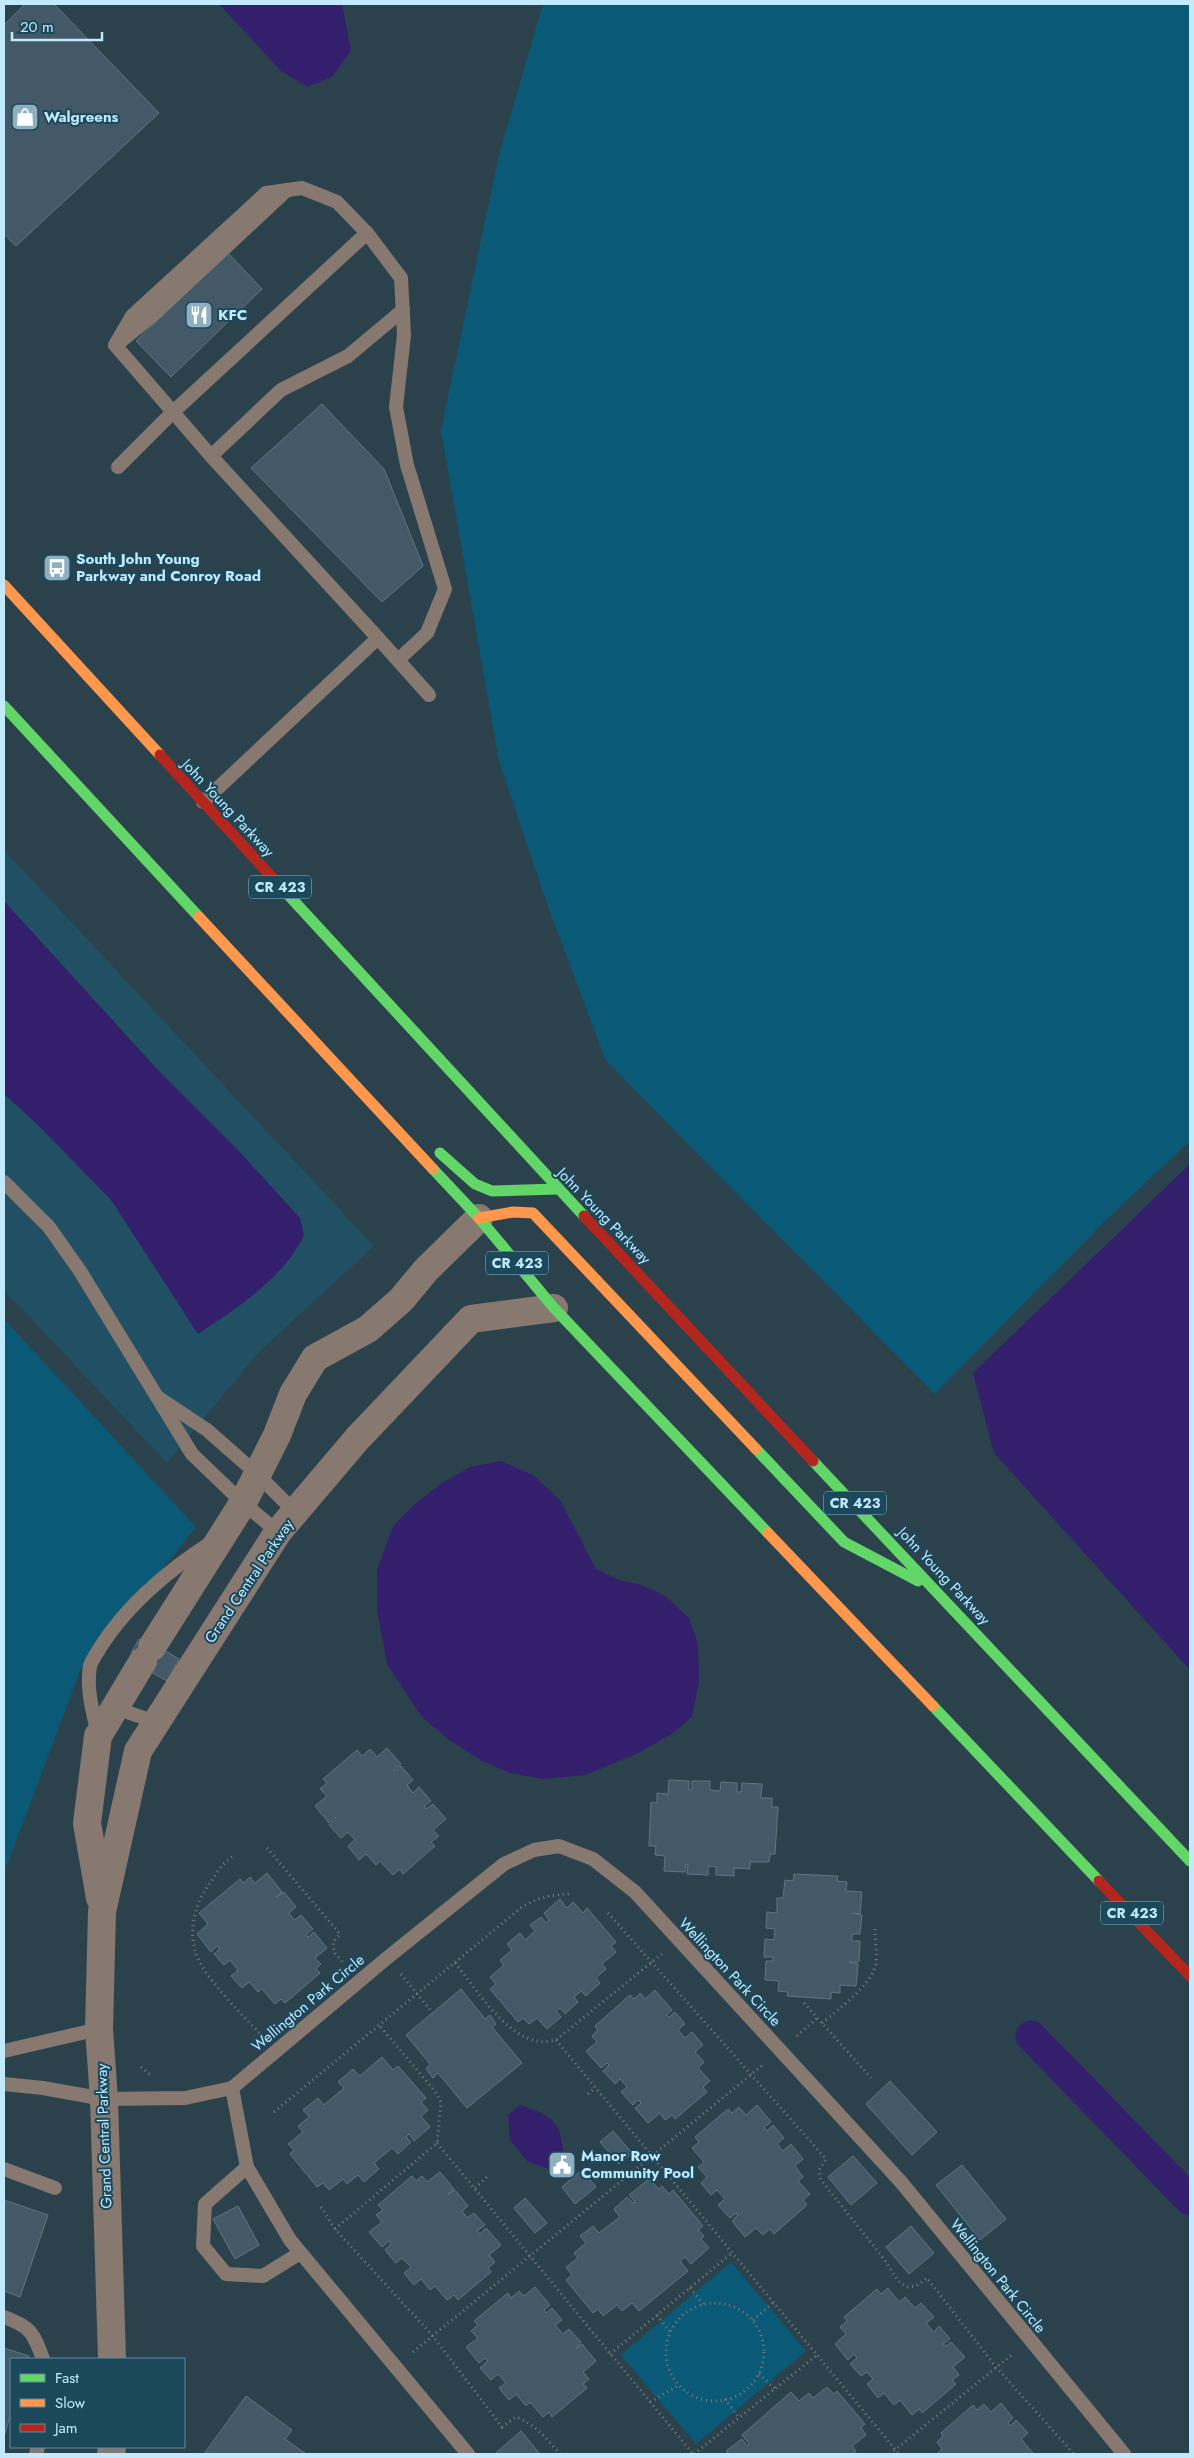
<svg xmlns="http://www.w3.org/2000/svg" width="1194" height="2458" font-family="Jost,sans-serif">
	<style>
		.built { fill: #214f63 }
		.green { fill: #0a5976 }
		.water { fill: #341f6d }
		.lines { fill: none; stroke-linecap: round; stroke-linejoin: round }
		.canal { stroke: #341f6d; stroke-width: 31 }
		.building { fill: #445967; stroke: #607584 }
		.path { stroke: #7d7a78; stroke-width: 3; stroke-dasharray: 1 4; stroke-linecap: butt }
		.lane { stroke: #877870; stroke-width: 14 }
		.street { stroke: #877870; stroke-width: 28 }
		.fast { stroke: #63d668; stroke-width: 11 }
		.slow { stroke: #ff974d; stroke-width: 11 }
		.jam { stroke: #b3261e; stroke-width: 11 }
		.labels { text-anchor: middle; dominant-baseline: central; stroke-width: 4; stroke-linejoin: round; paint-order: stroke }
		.shield { fill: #1c485c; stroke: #90b9cd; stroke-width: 1 }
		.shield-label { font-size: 14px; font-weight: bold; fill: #c2eafe }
		.poi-label { font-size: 15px; font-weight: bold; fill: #c2eafe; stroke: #1c485c; text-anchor: start }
		.street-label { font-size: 15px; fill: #c2eafe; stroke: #1c485c }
	</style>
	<rect width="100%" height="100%" fill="#2b424d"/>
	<!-- built -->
	<path class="built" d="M 4,850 L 374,1246 L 259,1352 L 167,1463 L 4,1290 Z"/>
	<!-- green -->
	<g class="green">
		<path d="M 543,4 L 1190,4 L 1190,1141 L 1108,1218 L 935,1394 L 606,1061 L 550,912 L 499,761 L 441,430 L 499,155 Z"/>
		<path d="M 4,1319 L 196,1527 L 80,1671 L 4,1873 Z"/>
		<path d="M 731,2262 L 806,2351 L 696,2444 L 621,2355 Z"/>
	</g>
	<!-- water -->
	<g class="water">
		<path d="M 219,4 L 342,4 L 351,51 L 332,77 L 307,87 L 280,70 Z"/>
		<path d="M 4,901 L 158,1070 L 238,1150 L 300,1218 L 304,1235 C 283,1279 237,1308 198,1334 L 111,1200 L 39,1126 L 4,1094 Z"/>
		<path d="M 1190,1164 L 1190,1670 L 994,1453 L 973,1373 Z"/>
		<path d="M 501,1461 L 533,1475 L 560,1500 L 596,1569 L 619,1580 L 642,1585 L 665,1596 L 689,1618 L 698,1644 L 699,1681 L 692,1717 L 672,1734 L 640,1752 L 586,1775 L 543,1779 L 510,1773 L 482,1761 L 448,1739 L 421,1716 L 387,1664 L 377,1610 L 377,1570 L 393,1526 L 416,1503 L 442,1483 L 470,1467 Z"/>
		<path d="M 520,2105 C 556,2117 561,2122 564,2161 L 553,2170 L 528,2162 L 510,2140 L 508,2115 Z"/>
	</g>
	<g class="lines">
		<!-- canal -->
		<path class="canal" d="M 1031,2036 L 1190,2200"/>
	</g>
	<!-- building -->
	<g class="building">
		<path d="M 25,4 L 54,4 L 159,113 L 16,246 L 4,234 L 4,25 Z"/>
		<path d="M 228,253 L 262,289 L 171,377 L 136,341 Z"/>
		<path d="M 322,404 L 384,469 L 423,566 L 382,602 L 251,468 Z"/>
		<path d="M 139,1639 L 162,1653 L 164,1650 L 179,1659 L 167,1681 L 151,1672 L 154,1667 L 131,1653 Z"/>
		<path d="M 387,1748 L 401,1764 L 394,1769 L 395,1771 L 401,1766 L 413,1780 L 407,1785 L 413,1793 L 419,1787 L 431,1801 L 424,1806 L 426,1809 L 433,1804 L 446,1819 L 433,1830 L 439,1836 L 431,1842 L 435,1846 L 403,1874 L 400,1869 L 393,1875 L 380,1861 L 376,1865 L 366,1854 L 359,1860 L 348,1846 L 355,1840 L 348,1832 L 341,1838 L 329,1825 L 336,1819 L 335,1817 L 329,1823 L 315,1806 L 327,1796 L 320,1789 L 327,1783 L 323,1779 L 357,1750 L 362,1756 L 370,1749 L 377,1757 Z"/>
		<path d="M 669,1780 L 689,1781 L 689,1790 L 692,1790 L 692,1781 L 710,1781 L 710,1790 L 720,1791 L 721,1782 L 737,1783 L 737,1792 L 741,1792 L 742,1783 L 762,1784 L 761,1798 L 772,1798 L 772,1807 L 778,1807 L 775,1854 L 770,1854 L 769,1862 L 750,1862 L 750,1869 L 734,1868 L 734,1876 L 716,1875 L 716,1867 L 708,1866 L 708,1875 L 687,1874 L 688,1865 L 686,1864 L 685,1872 L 664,1871 L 665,1856 L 655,1855 L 656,1846 L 649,1846 L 651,1802 L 657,1803 L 657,1793 L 668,1794 Z"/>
		<path d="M 267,1873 L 282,1892 L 276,1897 L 284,1892 L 296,1907 L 289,1913 L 294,1920 L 301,1915 L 313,1929 L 306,1935 L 308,1937 L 314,1932 L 327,1948 L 315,1958 L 321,1964 L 316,1969 L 320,1973 L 285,2003 L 281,1999 L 275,2004 L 262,1989 L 258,1992 L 249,1982 L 242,1988 L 231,1976 L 238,1970 L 230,1960 L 224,1965 L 214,1954 L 220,1949 L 217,1946 L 211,1952 L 197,1934 L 208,1924 L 199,1913 L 240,1879 L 243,1883 L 250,1877 L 255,1883 Z"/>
		<path d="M 794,1874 L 838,1876 L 837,1881 L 847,1882 L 846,1891 L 862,1892 L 860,1914 L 853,1913 L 862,1915 L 860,1934 L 852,1934 L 852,1941 L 860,1941 L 859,1962 L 849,1962 L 858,1964 L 856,1986 L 840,1985 L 840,1993 L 831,1992 L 831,1999 L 787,1996 L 788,1992 L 778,1991 L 779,1981 L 765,1980 L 766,1961 L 773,1961 L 773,1957 L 764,1957 L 765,1939 L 774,1940 L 775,1929 L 766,1928 L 767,1912 L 777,1913 L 777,1898 L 783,1898 L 785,1880 L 793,1881 Z"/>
		<path d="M 560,1899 L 567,1908 L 573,1902 L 583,1913 L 587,1908 L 616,1942 L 611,1946 L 616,1952 L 602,1964 L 606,1969 L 596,1978 L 600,1983 L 586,1996 L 581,1991 L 574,1997 L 578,2002 L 565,2014 L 560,2008 L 556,2011 L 561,2017 L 547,2029 L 537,2018 L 529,2024 L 523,2018 L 518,2022 L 490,1989 L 496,1984 L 490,1977 L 504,1965 L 500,1960 L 512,1950 L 507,1944 L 520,1933 L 525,1940 L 535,1931 L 530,1925 L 541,1917 L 546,1923 L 549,1920 L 544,1913 Z"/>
		<path d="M 461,1989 L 485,2019 L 490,2015 L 496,2024 L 492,2027 L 522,2063 L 467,2108 L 438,2073 L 433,2078 L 426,2069 L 430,2064 L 406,2035 Z"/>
		<path d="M 655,1990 L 672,2010 L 666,2015 L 669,2017 L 675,2012 L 685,2024 L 678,2030 L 685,2038 L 692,2032 L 703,2045 L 695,2052 L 704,2062 L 698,2068 L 710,2081 L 703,2087 L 707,2092 L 675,2119 L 672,2115 L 665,2120 L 660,2113 L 648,2123 L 635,2108 L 641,2103 L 638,2100 L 633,2105 L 621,2092 L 627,2087 L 620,2079 L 615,2084 L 603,2071 L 609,2065 L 607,2063 L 601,2068 L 586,2051 L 597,2042 L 592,2036 L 598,2030 L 595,2026 L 630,1995 L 634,1999 L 640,1993 L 645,1999 Z"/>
		<path d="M 382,2057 L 393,2070 L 398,2066 L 426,2098 L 421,2102 L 428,2110 L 421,2116 L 430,2127 L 414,2141 L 409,2134 L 406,2137 L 411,2142 L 398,2154 L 392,2148 L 374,2163 L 379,2169 L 364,2182 L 358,2175 L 347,2184 L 343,2179 L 329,2190 L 323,2183 L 317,2187 L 290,2154 L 294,2150 L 288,2144 L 303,2132 L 298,2126 L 309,2117 L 303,2110 L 318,2098 L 324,2105 L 344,2088 L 338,2082 L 353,2069 L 360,2076 Z"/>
		<path d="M 890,2081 L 937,2132 L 912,2155 L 866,2104 Z"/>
		<path d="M 757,2105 L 771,2122 L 764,2127 L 767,2131 L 773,2125 L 784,2138 L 777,2144 L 783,2151 L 791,2144 L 803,2159 L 795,2166 L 803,2177 L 798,2181 L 810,2194 L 803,2200 L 807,2205 L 774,2234 L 770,2229 L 763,2235 L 756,2228 L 745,2237 L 732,2221 L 738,2215 L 736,2213 L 730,2218 L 718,2205 L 725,2199 L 717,2190 L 711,2195 L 701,2183 L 707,2177 L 698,2167 L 704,2162 L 692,2148 L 699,2142 L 695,2137 L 728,2109 L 732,2113 L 739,2107 L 746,2115 Z"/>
		<path d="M 613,2131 L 632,2153 L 619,2164 L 600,2142 Z"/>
		<path d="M 853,2156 L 877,2183 L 851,2205 L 828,2177 Z"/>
		<path d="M 962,2165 L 1006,2219 L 980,2240 L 936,2185 Z"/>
		<path d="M 582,2170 L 596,2187 L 575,2204 L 562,2187 Z"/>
		<path d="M 440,2172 L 454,2189 L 448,2194 L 455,2190 L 468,2206 L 462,2211 L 467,2218 L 474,2213 L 485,2225 L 477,2231 L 480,2234 L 486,2228 L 501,2245 L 489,2255 L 495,2262 L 488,2268 L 491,2272 L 458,2300 L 454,2295 L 447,2300 L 435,2286 L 430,2290 L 421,2279 L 414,2285 L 404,2273 L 411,2267 L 402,2258 L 396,2263 L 385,2250 L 391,2244 L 389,2241 L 382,2247 L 369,2232 L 382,2222 L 376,2215 L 383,2210 L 378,2205 L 412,2176 L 416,2181 L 422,2176 L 427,2182 Z"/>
		<path d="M 649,2179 L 659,2189 L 662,2186 L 669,2194 L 673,2190 L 703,2226 L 698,2230 L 704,2236 L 701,2239 L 709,2248 L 691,2264 L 685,2257 L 680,2261 L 688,2271 L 639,2311 L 632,2303 L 622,2311 L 617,2305 L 603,2316 L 598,2309 L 593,2313 L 566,2280 L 572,2275 L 566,2267 L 578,2258 L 574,2253 L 586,2243 L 580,2236 L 593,2226 L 599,2233 L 620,2217 L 614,2209 L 627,2197 L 633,2203 L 635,2202 L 629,2195 Z"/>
		<path d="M 525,2198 L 547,2223 L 535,2233 L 514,2208 Z"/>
		<path d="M 4,2200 L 48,2215 L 20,2297 L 4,2291 Z"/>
		<path d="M 238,2206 L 259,2245 L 235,2259 L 213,2219 Z"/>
		<path d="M 911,2226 L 934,2253 L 909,2274 L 886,2247 Z"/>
		<path d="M 535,2287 L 550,2305 L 544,2310 L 546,2313 L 552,2308 L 562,2320 L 555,2325 L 563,2334 L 569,2329 L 581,2342 L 576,2349 L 582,2344 L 596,2361 L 583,2372 L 589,2379 L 583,2384 L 587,2388 L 552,2417 L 549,2412 L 543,2417 L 530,2402 L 526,2406 L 516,2394 L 509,2400 L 499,2388 L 506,2383 L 498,2374 L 491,2380 L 480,2368 L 488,2361 L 485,2358 L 479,2363 L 466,2347 L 478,2338 L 471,2331 L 478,2325 L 474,2321 L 508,2293 L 511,2298 L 519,2291 L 524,2296 Z"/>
		<path d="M 888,2288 L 899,2302 L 905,2297 L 915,2308 L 921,2303 L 934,2317 L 926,2323 L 934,2332 L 939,2326 L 950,2339 L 943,2344 L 946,2346 L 951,2342 L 965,2357 L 953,2367 L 959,2375 L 952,2380 L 956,2384 L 922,2413 L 919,2409 L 912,2415 L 900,2400 L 894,2405 L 884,2393 L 878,2398 L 867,2384 L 873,2379 L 867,2372 L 861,2376 L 850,2364 L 857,2358 L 854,2354 L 848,2360 L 835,2344 L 846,2334 L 840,2327 L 847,2321 L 844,2317 L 877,2289 L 881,2294 Z"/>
		<path d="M 4,2348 L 29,2356 L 28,2359 L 11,2359 L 11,2413 L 4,2437 Z"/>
		<path d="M 827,2387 L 834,2394 L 837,2391 L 865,2424 L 861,2428 L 866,2435 L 852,2446 L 856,2451 L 853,2454 L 729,2454 L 726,2451 L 742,2439 L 747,2446 L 749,2444 L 742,2435 L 791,2392 L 799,2401 L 809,2393 L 813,2398 Z"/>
		<path d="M 246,2396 L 292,2430 L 285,2439 L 306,2454 L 204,2454 Z"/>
		<path d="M 1001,2403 L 1013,2418 L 1008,2423 L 1010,2426 L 1016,2420 L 1028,2433 L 1021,2439 L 1034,2454 L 937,2454 L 942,2449 L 937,2442 L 943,2436 L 941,2433 L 973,2405 L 977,2410 L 984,2404 L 991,2412 Z"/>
		<path d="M 521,2431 L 540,2454 L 497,2454 L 496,2453 Z"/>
	</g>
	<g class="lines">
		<!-- path -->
		<g class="path">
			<path d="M 267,1848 L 340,1934 L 333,1942 L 334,1952 L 344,1964"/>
			<path d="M 232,1857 C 221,1864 215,1876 208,1886 C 195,1904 189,1929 195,1951 C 202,1976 243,2015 261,2035"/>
			<path d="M 608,1913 L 826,2159 L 819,2170 L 821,2180 L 884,2259 L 898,2281 L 907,2287 L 916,2286 L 927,2278 L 996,2367 L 1074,2454"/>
			<path d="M 455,1963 C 475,1987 504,2035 537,2041 C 542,2043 550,2041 556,2040 L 663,1953"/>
			<path d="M 401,1974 L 432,2012"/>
			<path d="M 804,2003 L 871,2078"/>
			<path d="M 822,2023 C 838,2010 873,1984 876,1963 C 877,1952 875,1939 875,1928"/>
			<path d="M 797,2036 L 817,2018"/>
			<path d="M 556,2040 L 899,2454"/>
			<path d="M 141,2067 L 152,2076"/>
			<path d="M 588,2094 L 595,2088"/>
			<path d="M 274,2112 L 522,1907 C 539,1897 553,1894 573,1894"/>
			<path d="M 437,2143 L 693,2454"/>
			<path d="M 475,2188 L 487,2177"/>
			<path d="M 321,2207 L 335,2229 L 432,2335 L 502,2427 L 516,2417 C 535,2424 547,2439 560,2454"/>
			<path d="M 335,2229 L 437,2143 L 441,2102 L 434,2090 L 379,2025"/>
			<path d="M 690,2288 L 703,2304"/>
			<circle cx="715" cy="2352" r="49"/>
			<path d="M 657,2315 L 671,2333"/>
			<path d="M 753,2320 L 773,2303"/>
			<path d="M 413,2352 L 764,2064"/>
			<path d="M 610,2354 L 732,2253"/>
			<path d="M 759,2374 L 775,2389"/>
			<path d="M 725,2399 L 739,2418"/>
			<path d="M 650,2402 L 679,2385"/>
			<path d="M 694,2454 L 817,2355"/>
			<path d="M 890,2454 L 1014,2353"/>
		</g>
		<!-- lane -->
		<g class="lane">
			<path d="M 121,341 L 152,316 L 287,190"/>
			<path d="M 211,456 L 281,390 L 348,356 L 403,310"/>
			<path d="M 118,467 L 173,412 L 367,233"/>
			<path d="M 398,660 L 427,633 L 445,589 L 407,465 L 396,407 L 404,335 L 401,278 L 367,233 L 337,202 L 302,188 L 266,193 L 132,316 L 115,345 L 211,456 L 378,638 L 429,695"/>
			<path d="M 203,802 L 378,638"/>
			<path d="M 4,1182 L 49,1227 L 80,1271 L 192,1454 L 243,1503 L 278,1532"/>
			<path d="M 159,1398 L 207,1430 L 256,1473 L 295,1512"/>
			<path d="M 115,1708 L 156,1722"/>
			<path d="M 98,1734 C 93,1712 86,1690 90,1666 C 92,1659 99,1650 103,1643 C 131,1601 170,1569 212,1542"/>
			<path d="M 4,2051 L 99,2029"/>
			<path d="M 4,2084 L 43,2088 L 104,2099 L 185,2098 L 232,2088 L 387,1958 L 504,1864 L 534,1850 L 559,1846 L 593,1859 L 635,1892 L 901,2182 L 1124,2454"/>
			<path d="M 232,2088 L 247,2167 L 290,2240 L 468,2454"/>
			<path d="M 247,2167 L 205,2204 L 203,2246 L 226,2274 L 263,2276 L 300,2253"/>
			<path d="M 4,2169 L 55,2188"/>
			<path d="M 4,2317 C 31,2327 33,2332 43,2359"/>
			<path d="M 36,2454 L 38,2447"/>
		</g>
		<!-- street -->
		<g class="street">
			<path d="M 152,1647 L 243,1503 L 277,1435 L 293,1394 L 315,1358 L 368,1329 L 401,1300 L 426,1270 L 479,1218"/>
			<path d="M 100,1898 L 87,1823 L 98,1736 L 143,1661"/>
			<path d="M 112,2359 L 104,2099 L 99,2029 L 102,1912 L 138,1751 L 278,1532 L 357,1439 L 471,1319 L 554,1308"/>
			<path d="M 111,2454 L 112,2447"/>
		</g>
		<!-- fast -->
		<g class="fast">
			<path d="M 4,706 L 199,917"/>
			<path d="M 281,887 L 584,1216"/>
			<path d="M 440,1153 L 475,1184 L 492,1191 L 558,1189"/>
			<path d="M 433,1169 L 479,1218 L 554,1308 L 768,1533"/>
			<path d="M 756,1449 L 844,1542 L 918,1581"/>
			<path d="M 813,1461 L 1190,1861"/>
			<path d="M 933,1706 L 1099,1881"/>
		</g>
		<!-- slow -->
		<g class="slow">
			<path d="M 4,585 L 160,755"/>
			<path d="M 199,917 L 433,1169"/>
			<path d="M 479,1218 L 513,1212 L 533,1213 L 756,1449"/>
			<path d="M 768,1533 L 933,1706"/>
		</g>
		<!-- jam -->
		<g class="jam">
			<path d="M 160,755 L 281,887"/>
			<path d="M 584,1216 L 813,1461"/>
			<path d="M 1099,1881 L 1190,1976"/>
		</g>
	</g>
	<!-- icons -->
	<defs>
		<symbol id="shop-square" viewBox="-11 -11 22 22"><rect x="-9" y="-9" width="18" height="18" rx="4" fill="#8dafc0" stroke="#1c485c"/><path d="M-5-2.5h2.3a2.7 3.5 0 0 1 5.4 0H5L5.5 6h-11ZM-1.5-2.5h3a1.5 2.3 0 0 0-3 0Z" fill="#fff"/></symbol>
		<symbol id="restaurant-square" viewBox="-11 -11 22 22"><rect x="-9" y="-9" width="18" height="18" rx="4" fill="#8dafc0" stroke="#1c485c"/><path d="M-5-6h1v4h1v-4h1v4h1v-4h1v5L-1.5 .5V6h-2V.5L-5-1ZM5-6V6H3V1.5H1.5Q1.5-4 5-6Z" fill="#fff"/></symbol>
		<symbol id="bus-square" viewBox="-11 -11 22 22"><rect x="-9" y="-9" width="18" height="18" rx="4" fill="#8dafc0" stroke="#1c485c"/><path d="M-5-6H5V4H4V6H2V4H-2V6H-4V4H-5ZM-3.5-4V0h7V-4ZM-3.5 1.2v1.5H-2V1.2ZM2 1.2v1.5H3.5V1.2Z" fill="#fff"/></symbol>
		<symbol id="civic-square" viewBox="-11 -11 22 22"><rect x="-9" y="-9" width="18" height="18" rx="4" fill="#8dafc0" stroke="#1c485c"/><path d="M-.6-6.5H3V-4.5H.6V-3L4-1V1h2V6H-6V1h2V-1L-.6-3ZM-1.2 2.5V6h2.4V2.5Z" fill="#fff"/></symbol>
	</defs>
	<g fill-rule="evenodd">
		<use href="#shop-square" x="9" y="101" width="32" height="32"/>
		<use href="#restaurant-square" x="183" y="299" width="32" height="32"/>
		<use href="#bus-square" x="41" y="552" width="32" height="32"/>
		<use href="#civic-square" x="546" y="2149" width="32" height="32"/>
	</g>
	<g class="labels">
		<!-- shield labels -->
		<g class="shield">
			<rect x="249" y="875.5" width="62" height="23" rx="4"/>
			<rect x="486" y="1251.5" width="62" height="23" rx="4"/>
			<rect x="824" y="1491.5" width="62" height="23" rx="4"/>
			<rect x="1101" y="1901.5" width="62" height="23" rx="4"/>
		</g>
		<g class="shield-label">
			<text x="280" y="887">CR 423</text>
			<text x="517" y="1263">CR 423</text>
			<text x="855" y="1503">CR 423</text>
			<text x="1132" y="1913">CR 423</text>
		</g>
		<!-- poi labels -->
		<g class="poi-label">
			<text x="44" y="117">Walgreens</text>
			<text x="218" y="315">KFC</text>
			<text x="76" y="559">South John Young<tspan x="76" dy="17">Parkway and Conroy Road</tspan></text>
			<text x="581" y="2156">Manor Row<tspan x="581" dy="17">Community Pool</tspan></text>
		</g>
		<!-- street labels -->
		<g class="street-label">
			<text transform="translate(228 808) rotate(47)">John Young Parkway</text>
			<text transform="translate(604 1216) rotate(46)">John Young Parkway</text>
			<text transform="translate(944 1576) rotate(47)">John Young Parkway</text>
			<text transform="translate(249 1581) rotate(-56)">Grand Central Parkway</text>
			<text transform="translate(730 1972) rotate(47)">Wellington Park Circle</text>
			<text transform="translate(308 2003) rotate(-40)">Wellington Park Circle</text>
			<text transform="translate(104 2136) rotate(-92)">Grand Central Parkway</text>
			<text transform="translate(998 2276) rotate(51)">Wellington Park Circle</text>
		</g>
	</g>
	<!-- border -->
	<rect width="1194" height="2458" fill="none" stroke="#c2eafe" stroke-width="10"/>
	<!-- legend -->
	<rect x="10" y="2358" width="175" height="90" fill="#1c485c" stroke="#5e899d"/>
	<rect x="20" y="2374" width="25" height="8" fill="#63d668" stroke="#5e899d"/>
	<text x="55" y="2383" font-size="15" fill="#c2eafe">Fast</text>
	<rect x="20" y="2399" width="25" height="8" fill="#ff974d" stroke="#5e899d"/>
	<text x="55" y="2408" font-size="15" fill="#c2eafe">Slow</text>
	<rect x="20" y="2424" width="25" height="8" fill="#b3261e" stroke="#5e899d"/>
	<text x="55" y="2433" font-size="15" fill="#c2eafe">Jam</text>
	<!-- scale -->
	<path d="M12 32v8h90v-8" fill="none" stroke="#c2eafe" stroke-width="2.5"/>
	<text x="20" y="32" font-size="15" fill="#c2eafe" stroke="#1c485c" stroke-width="4" paint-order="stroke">20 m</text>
</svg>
